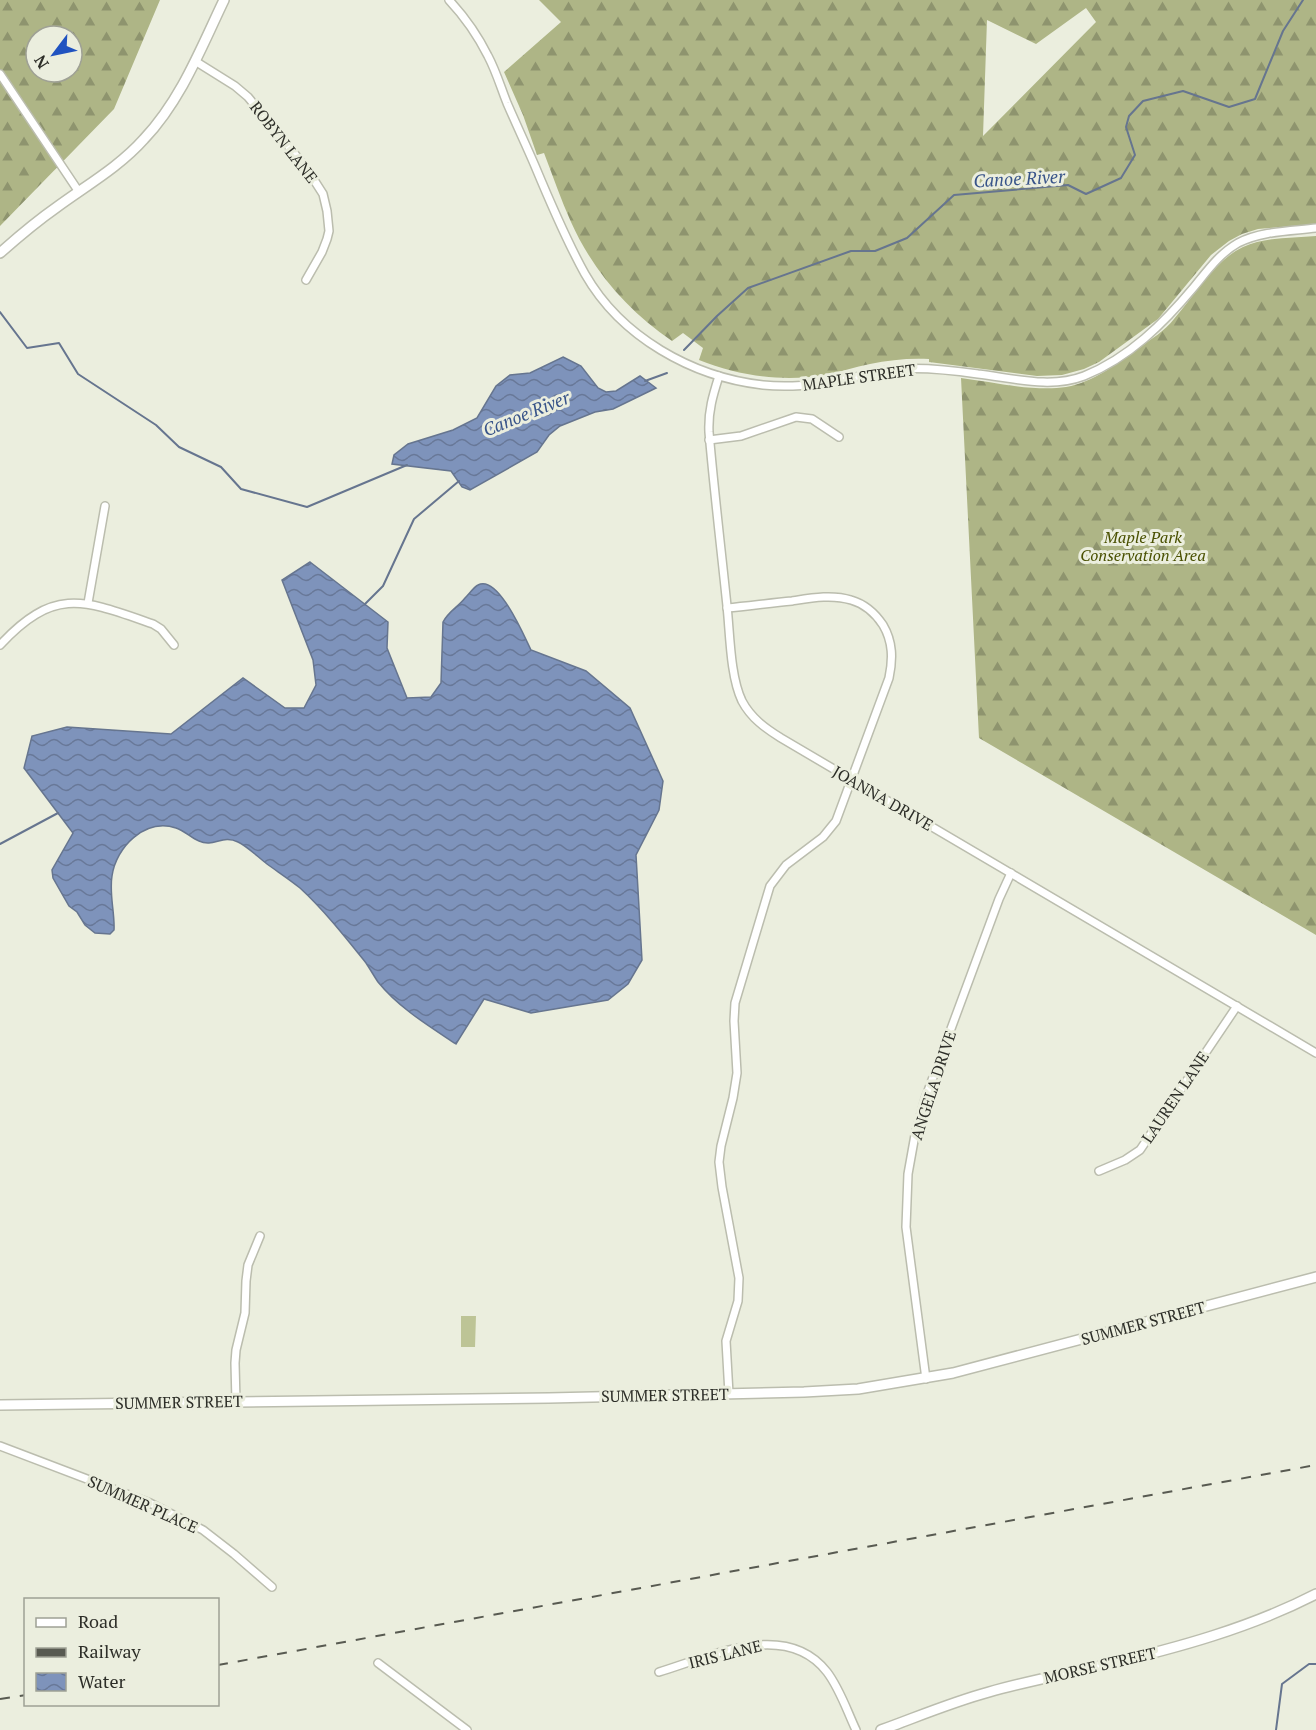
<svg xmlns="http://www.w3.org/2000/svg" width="1316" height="1730" font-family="'PT Serif',serif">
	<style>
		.forest { fill: url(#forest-firs); fill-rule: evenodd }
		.pitch { fill: #bdc496 }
		.water { fill: url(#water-waves); stroke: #66758f; stroke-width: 1.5 }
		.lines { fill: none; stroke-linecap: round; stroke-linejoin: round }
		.stream { stroke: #66758f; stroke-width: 2 }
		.street-casing { stroke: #bbbdae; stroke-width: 10 }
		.secondary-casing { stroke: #bbbdae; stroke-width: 12 }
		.street { stroke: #fff; stroke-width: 7 }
		.secondary { stroke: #fff; stroke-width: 9 }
		.rail { stroke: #585a51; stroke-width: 2; stroke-dasharray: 10 10; stroke-linecap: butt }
		.labels { text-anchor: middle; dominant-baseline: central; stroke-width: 6; stroke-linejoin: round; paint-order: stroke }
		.street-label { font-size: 16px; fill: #2d2e28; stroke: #ebeede }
		.park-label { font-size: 16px; font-style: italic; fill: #495000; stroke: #ebeede }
		.water-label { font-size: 18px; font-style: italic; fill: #385489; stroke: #ebeede }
	</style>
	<defs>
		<pattern id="forest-firs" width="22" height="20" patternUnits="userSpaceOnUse" patternTransform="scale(1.5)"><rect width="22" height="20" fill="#aeb586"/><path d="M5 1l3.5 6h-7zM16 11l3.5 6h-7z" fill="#8e946e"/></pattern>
		<pattern id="water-waves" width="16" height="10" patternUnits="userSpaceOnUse" patternTransform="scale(1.5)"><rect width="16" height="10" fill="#7e93bb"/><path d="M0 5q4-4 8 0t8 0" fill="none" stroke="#687898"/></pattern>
	</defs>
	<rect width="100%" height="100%" fill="#ebeede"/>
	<!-- forest -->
	<g class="forest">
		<path d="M 0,0 L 160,0 L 114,109 L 0,226 ZM 36,36 L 72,36 L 72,72 L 36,72 Z"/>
		<path d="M 539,0 L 1316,0 L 1316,224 L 1258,229 L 1242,234 L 1229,241 L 1211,255 L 1158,319 L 1099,362 L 1084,369 L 1062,375 L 1037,376 L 929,362 L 929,359 C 909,358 889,360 870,364 C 855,367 840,372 825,375 C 782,382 739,376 699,360 L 703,348 L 683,333 L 672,341 C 628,311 593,271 571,222 C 561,200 553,176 544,153 L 537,155 L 523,115 L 504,72 L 561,22 ZM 1086,8 L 1096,22 L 983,136 L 987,20 L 1036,44 Z"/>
		<path d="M 1316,236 L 1316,935 L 979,738 L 961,378 C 993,382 1035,392 1066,387 C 1094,382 1116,364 1139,348 C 1151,339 1165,331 1174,319 C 1195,295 1215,260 1243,247 C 1265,237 1293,238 1316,236 Z"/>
	</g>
	<!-- pitch -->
	<path class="pitch" d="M 461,1316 L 476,1316 L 475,1347 L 461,1347 Z"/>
	<!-- water -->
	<g class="water">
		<path d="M 563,357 L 581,366 L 598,388 L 606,392 L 616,391 L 640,376 L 656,388 L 613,409 L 595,412 L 560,426 L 549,435 L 537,452 L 470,490 L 462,487 L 451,471 L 392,464 L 394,455 L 408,444 L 453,430 L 477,418 L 496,386 L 510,375 L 530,373 Z"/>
		<path d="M 310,562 L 388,622 L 387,648 L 407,698 L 431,697 L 441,683 L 443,622 C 449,611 458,607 465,598 C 469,594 474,587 478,585 C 498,574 524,636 531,650 L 586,671 L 630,708 L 663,781 L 659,810 L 636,855 L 642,960 L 628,984 L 608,1000 L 531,1013 L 484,999 L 456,1044 C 429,1026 399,1008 378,982 C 374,976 370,969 366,963 C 346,938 324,910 300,888 C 289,879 278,872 267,864 C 259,858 247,846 238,842 C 222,834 214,848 199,841 C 191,838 185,831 176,828 C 145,818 116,847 112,876 C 109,894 115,913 114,930 L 110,934 L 95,933 L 85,925 L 77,912 L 69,906 L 53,878 L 52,870 L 73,833 L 24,768 L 32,736 L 67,727 L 171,734 L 243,678 L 285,708 L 304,708 L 316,685 L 313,660 L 282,580 Z"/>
	</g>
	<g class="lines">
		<!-- stream -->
		<g class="stream">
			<path d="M 0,312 L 27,348 L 59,343 L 78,374 L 156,425 L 179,447 L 221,467 L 241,489 L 307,507 L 407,465"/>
			<path d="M 684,350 L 717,316 L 748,288 L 851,251 L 875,251 L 907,238 L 954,195 L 1068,185 L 1086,194 L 1121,178 L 1135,155 L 1126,127 L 1129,116 L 1143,101 L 1183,91 L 1229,107 L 1255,99 L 1283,31 L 1303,0"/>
			<path d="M 645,381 L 667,373"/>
			<path d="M 365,604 L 383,586 L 414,519 L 459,481"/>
			<path d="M 0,844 L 58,813"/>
			<path d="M 1276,1730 L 1282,1684 L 1309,1664 L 1316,1664"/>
		</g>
		<defs>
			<g id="street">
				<path d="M 449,0 C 464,16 478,36 488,56 C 496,71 501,88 507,103 C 516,124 526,145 535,166 C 550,202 566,240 585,274 C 621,337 692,377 763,385 C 782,387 801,386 820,384 C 846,381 872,371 898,369 C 925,367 951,370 978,374 C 1013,378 1050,389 1084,376 C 1129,358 1164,323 1194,287 C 1208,270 1219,254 1238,243 C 1261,231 1291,231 1316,228"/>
				<path d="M 195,61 L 235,86 L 248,97 L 307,169 L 323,194 L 327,211 L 329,231 L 327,239 L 322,252 L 306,280"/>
				<path d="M 0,74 L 79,192"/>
				<path d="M 719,376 C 713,395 708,411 709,432 C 714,490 721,548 727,606 C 730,633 730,676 742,701 C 751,718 765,728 781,738 L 1316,1053"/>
				<path d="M 709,440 L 741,436 L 796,417 L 812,419 L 839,437"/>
				<path d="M 88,603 L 105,506"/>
				<path d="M 727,608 C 749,606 770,603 792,601 C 811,598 832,594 851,600 C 865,604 875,613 883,625 C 893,642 893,659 889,678 L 836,821 L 823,837 L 786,865 L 770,886 L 735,1003 L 734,1021 L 737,1073 L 733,1098 L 721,1146 L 719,1162 L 722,1187 L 739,1278 L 738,1301 L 726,1341 L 729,1394"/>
				<path d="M 0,645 C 55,586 84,600 153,624 L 161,629 L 174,645"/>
				<path d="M 1099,1171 L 1125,1160 L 1140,1150 L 1237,1006"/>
				<path d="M 926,1379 L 906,1227 L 908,1174 L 915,1135 L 925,1099 L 999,899 L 1011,873"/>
				<path d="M 236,1402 L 235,1363 L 236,1350 L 245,1313 L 246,1281 L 248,1265 L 260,1236"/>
				<path d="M 0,1446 L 150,1503 L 203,1530 L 234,1554 L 272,1587"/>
				<path d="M 378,1663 L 467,1730"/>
				<path d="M 659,1672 C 709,1657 786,1619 827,1672 C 840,1689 847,1711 856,1730"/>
			</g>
			<g id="secondary">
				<path d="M 0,253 C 18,237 37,221 57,207 C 87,185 119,167 144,139 C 181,100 201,48 224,0"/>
				<path d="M 0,1405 L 549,1398 L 804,1392 L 858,1389 L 953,1373 L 1316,1277"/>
				<path d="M 881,1730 C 917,1717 952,1702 989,1692 C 1027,1681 1066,1674 1104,1665 C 1177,1648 1250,1628 1316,1594"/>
			</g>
		</defs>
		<!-- street casing -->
		<use href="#street" class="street-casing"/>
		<!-- secondary casing -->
		<use href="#secondary" class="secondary-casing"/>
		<!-- street -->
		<use href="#street" class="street"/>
		<!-- secondary -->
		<use href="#secondary" class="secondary"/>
		<!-- rail -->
		<g class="rail">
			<path d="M 218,1665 L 1316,1465"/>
			<path d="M 0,1699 L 26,1695"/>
		</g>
	</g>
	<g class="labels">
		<!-- street labels -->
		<g class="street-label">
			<text transform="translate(284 142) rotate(52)">ROBYN LANE</text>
			<text transform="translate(859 377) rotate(-8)">MAPLE STREET</text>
			<text transform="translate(883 798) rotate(30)">JOANNA DRIVE</text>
			<text transform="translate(933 1085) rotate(-72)">ANGELA DRIVE</text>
			<text transform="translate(1175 1097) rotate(-56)">LAUREN LANE</text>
			<text transform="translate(1143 1323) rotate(-15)">SUMMER STREET</text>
			<text transform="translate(665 1395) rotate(-1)">SUMMER STREET</text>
			<text transform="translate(179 1402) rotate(-1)">SUMMER STREET</text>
			<text transform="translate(143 1504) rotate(24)">SUMMER PLACE</text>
			<text transform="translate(725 1654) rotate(-14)">IRIS LANE</text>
			<text transform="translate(1100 1665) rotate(-13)">MORSE STREET</text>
		</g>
		<!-- park labels -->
		<g class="park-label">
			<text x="1143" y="537">Maple Park<tspan x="1143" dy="18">Conservation Area</tspan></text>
		</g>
		<!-- water labels -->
		<g class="water-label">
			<text transform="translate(1019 178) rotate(-3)">Canoe River</text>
			<text transform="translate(526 413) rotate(-22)">Canoe River</text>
		</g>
	</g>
	<!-- legend -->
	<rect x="24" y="1598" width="195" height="108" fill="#ebeede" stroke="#9fa195" stroke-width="1.5"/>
	<rect x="36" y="1618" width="30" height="9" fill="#ffffff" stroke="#9fa195" stroke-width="1.5"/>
	<text x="78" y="1628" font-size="18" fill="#2d2e28">Road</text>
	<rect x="36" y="1648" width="30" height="9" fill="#585a51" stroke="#9fa195" stroke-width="1.5"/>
	<text x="78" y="1658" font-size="18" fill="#2d2e28">Railway</text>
	<rect x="36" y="1673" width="30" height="18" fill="url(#water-waves)" stroke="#9fa195" stroke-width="1.5"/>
	<text x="78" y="1688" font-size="18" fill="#2d2e28">Water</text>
	<!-- north arrow -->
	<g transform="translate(54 54) rotate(238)"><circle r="28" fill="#ebeede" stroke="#9fa195" stroke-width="1.5"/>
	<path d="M0-4.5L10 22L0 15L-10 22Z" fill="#2053c0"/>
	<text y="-9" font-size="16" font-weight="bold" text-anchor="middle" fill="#2d2e28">N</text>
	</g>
</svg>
